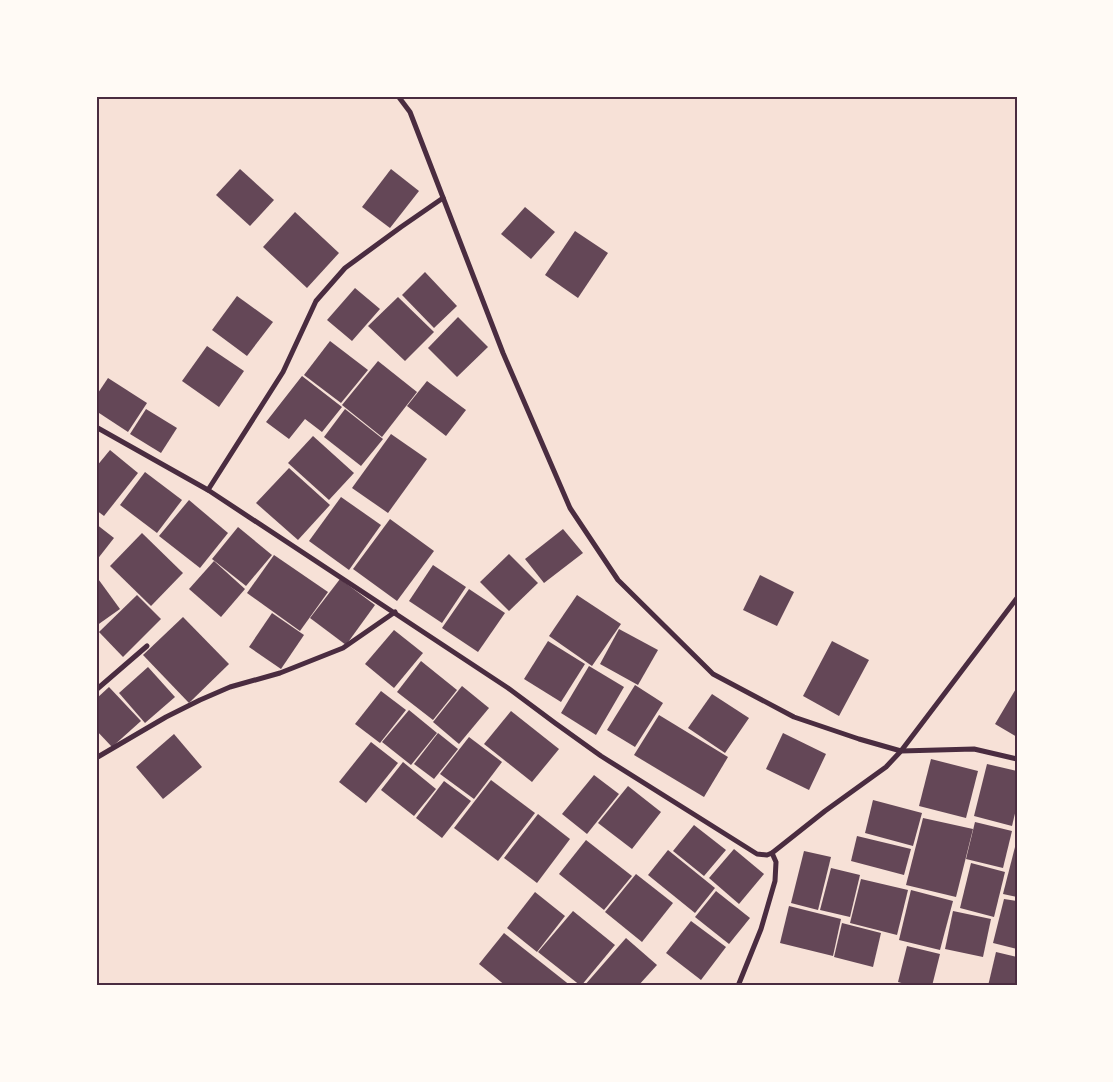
<svg xmlns="http://www.w3.org/2000/svg" width="1113" height="1082" font-family="Quicksand,sans-serif">
	<style>
		.building { fill: #644757 }
		.lines { fill: none; stroke-linecap: round; stroke-linejoin: round }
		.minor { stroke: #4a2c40; stroke-width: 5 }
		.neatline { fill: none; stroke: #4a2c40; stroke-width: 2 }
	</style>
	<rect width="100%" height="100%" fill="#f7e1d7"/>
	<!-- building -->
	<g class="building">
		<path d="M 240,169 L 274,200 L 250,226 L 216,195 Z"/>
		<path d="M 391,169 L 419,191 L 390,228 L 362,207 Z"/>
		<path d="M 525,207 L 555,232 L 531,259 L 501,234 Z"/>
		<path d="M 295,212 L 339,253 L 307,288 L 263,247 Z"/>
		<path d="M 575,231 L 608,253 L 578,298 L 545,275 Z"/>
		<path d="M 425,272 L 457,306 L 434,328 L 402,295 Z"/>
		<path d="M 355,288 L 380,309 L 352,341 L 327,320 Z"/>
		<path d="M 237,296 L 273,322 L 247,356 L 212,330 Z"/>
		<path d="M 398,297 L 434,332 L 405,361 L 368,326 Z"/>
		<path d="M 458,317 L 488,347 L 457,377 L 428,348 Z"/>
		<path d="M 330,341 L 368,370 L 341,403 L 304,375 Z"/>
		<path d="M 207,346 L 244,371 L 219,407 L 182,381 Z"/>
		<path d="M 378,361 L 417,392 L 382,437 L 342,405 Z"/>
		<path d="M 302,376 L 342,407 L 322,432 L 305,419 L 289,439 L 266,422 Z"/>
		<path d="M 108,378 L 147,403 L 128,432 L 96,411 L 96,396 Z"/>
		<path d="M 427,381 L 466,410 L 446,436 L 407,406 Z"/>
		<path d="M 146,409 L 177,428 L 161,453 L 130,434 Z"/>
		<path d="M 345,409 L 383,439 L 361,466 L 324,437 Z"/>
		<path d="M 391,434 L 427,459 L 388,513 L 352,488 Z"/>
		<path d="M 313,436 L 354,473 L 329,500 L 288,463 Z"/>
		<path d="M 110,450 L 138,473 L 104,516 L 96,510 L 96,467 Z"/>
		<path d="M 289,468 L 330,505 L 298,540 L 256,503 Z"/>
		<path d="M 145,472 L 182,500 L 157,533 L 120,505 Z"/>
		<path d="M 341,497 L 381,525 L 349,570 L 309,541 Z"/>
		<path d="M 189,500 L 228,533 L 200,568 L 159,536 Z"/>
		<path d="M 390,519 L 434,551 L 397,601 L 353,569 Z"/>
		<path d="M 96,524 L 114,538 L 96,561 Z"/>
		<path d="M 238,527 L 272,555 L 246,586 L 212,559 Z"/>
		<path d="M 563,529 L 583,553 L 544,583 L 525,559 Z"/>
		<path d="M 142,533 L 183,573 L 151,606 L 110,566 Z"/>
		<path d="M 509,554 L 538,583 L 509,611 L 480,582 Z"/>
		<path d="M 274,555 L 328,592 L 300,631 L 247,593 Z"/>
		<path d="M 214,561 L 245,589 L 221,617 L 189,589 Z"/>
		<path d="M 433,565 L 466,587 L 442,623 L 409,601 Z"/>
		<path d="M 760,575 L 794,592 L 777,626 L 743,610 Z"/>
		<path d="M 96,576 L 120,609 L 96,626 Z"/>
		<path d="M 340,579 L 375,605 L 346,645 L 310,618 Z"/>
		<path d="M 469,589 L 505,613 L 478,652 L 442,628 Z"/>
		<path d="M 137,595 L 161,619 L 123,657 L 99,632 Z"/>
		<path d="M 577,595 L 621,624 L 592,666 L 549,636 Z"/>
		<path d="M 272,613 L 304,635 L 281,669 L 249,647 Z"/>
		<path d="M 183,617 L 229,664 L 189,703 L 143,655 Z"/>
		<path d="M 619,629 L 658,650 L 638,685 L 600,664 Z"/>
		<path d="M 394,630 L 423,653 L 394,688 L 365,664 Z"/>
		<path d="M 548,641 L 585,664 L 561,702 L 524,679 Z"/>
		<path d="M 832,641 L 869,660 L 839,716 L 803,696 Z"/>
		<path d="M 421,661 L 457,690 L 433,720 L 397,692 Z"/>
		<path d="M 589,666 L 624,687 L 596,735 L 561,713 Z"/>
		<path d="M 148,667 L 175,697 L 145,723 L 119,693 Z"/>
		<path d="M 635,685 L 663,703 L 635,747 L 607,730 Z"/>
		<path d="M 462,686 L 489,708 L 459,744 L 433,722 Z"/>
		<path d="M 109,687 L 141,721 L 112,747 L 96,730 L 96,699 Z"/>
		<path d="M 1017,687 L 1017,737 L 995,724 Z"/>
		<path d="M 381,691 L 406,710 L 380,743 L 355,724 Z"/>
		<path d="M 712,694 L 749,718 L 725,753 L 688,728 Z"/>
		<path d="M 409,710 L 437,733 L 411,765 L 382,742 Z"/>
		<path d="M 511,711 L 559,749 L 532,782 L 484,744 Z"/>
		<path d="M 659,715 L 728,757 L 704,797 L 634,755 Z"/>
		<path d="M 438,733 L 458,749 L 434,779 L 414,764 Z"/>
		<path d="M 783,733 L 826,754 L 809,790 L 766,769 Z"/>
		<path d="M 174,734 L 202,767 L 163,799 L 136,767 Z"/>
		<path d="M 469,737 L 502,762 L 474,799 L 440,774 Z"/>
		<path d="M 371,742 L 398,763 L 366,803 L 339,782 Z"/>
		<path d="M 931,759 L 978,771 L 966,818 L 919,806 Z"/>
		<path d="M 403,762 L 436,789 L 414,816 L 381,790 Z"/>
		<path d="M 987,764 L 1017,771 L 1017,805 L 1012,826 L 974,816 Z"/>
		<path d="M 594,775 L 619,794 L 587,834 L 562,814 Z"/>
		<path d="M 491,780 L 535,813 L 498,861 L 454,828 Z"/>
		<path d="M 444,781 L 471,801 L 442,838 L 416,818 Z"/>
		<path d="M 628,786 L 661,812 L 632,849 L 598,823 Z"/>
		<path d="M 873,800 L 922,813 L 913,846 L 865,833 Z"/>
		<path d="M 538,814 L 570,839 L 537,883 L 504,858 Z"/>
		<path d="M 923,818 L 973,829 L 956,897 L 906,885 Z"/>
		<path d="M 975,822 L 1012,831 L 1003,868 L 966,859 Z"/>
		<path d="M 694,825 L 726,850 L 704,876 L 673,851 Z"/>
		<path d="M 857,836 L 911,849 L 904,875 L 851,861 Z"/>
		<path d="M 586,840 L 632,876 L 604,910 L 559,874 Z"/>
		<path d="M 1016,843 L 1017,843 L 1017,897 L 1003,894 Z"/>
		<path d="M 734,849 L 764,874 L 739,904 L 709,878 Z"/>
		<path d="M 668,850 L 715,888 L 695,913 L 648,875 Z"/>
		<path d="M 804,851 L 831,857 L 818,910 L 791,903 Z"/>
		<path d="M 971,863 L 1005,872 L 994,917 L 960,908 Z"/>
		<path d="M 831,868 L 860,875 L 850,917 L 820,910 Z"/>
		<path d="M 636,874 L 673,903 L 642,942 L 605,912 Z"/>
		<path d="M 861,879 L 908,890 L 897,935 L 850,923 Z"/>
		<path d="M 911,890 L 953,901 L 940,950 L 899,940 Z"/>
		<path d="M 716,891 L 750,918 L 729,944 L 695,917 Z"/>
		<path d="M 535,892 L 565,916 L 537,952 L 507,928 Z"/>
		<path d="M 1004,899 L 1017,901 L 1017,949 L 993,943 Z"/>
		<path d="M 789,906 L 841,919 L 833,956 L 780,943 Z"/>
		<path d="M 573,911 L 615,945 L 581,986 L 538,952 Z"/>
		<path d="M 953,911 L 991,919 L 983,957 L 945,949 Z"/>
		<path d="M 691,921 L 726,947 L 701,980 L 666,953 Z"/>
		<path d="M 842,923 L 881,933 L 873,967 L 834,957 Z"/>
		<path d="M 504,933 L 571,986 L 506,986 L 479,964 Z"/>
		<path d="M 626,938 L 657,965 L 638,986 L 584,986 Z"/>
		<path d="M 907,946 L 940,954 L 932,986 L 912,986 L 898,982 Z"/>
		<path d="M 996,952 L 1017,957 L 1017,986 L 988,986 Z"/>
	</g>
	<g class="lines">
		<!-- minor -->
		<g class="minor">
			<path d="M 398,96 L 410,112 L 503,353 L 570,508 L 618,580 L 713,674 L 794,717 L 859,739 L 901,751 L 1017,598"/>
			<path d="M 96,427 L 208,490 L 508,688 L 555,723 L 601,756 L 757,854 L 767,855 L 772,853 L 825,811 L 886,767 L 901,751 L 974,749 L 1017,759"/>
			<path d="M 208,490 L 283,372 L 316,301 L 345,268 L 401,227 L 443,198"/>
			<path d="M 96,690 L 147,646"/>
			<path d="M 96,758 L 166,717 L 200,700 L 230,687 L 280,673 L 343,648 L 395,612"/>
			<path d="M 738,986 L 761,929 L 775,881 L 776,862 L 772,853"/>
		</g>
	</g>
	<!-- border -->
	<rect width="1113" height="1082" fill="none" stroke="#fffaf5" stroke-width="195"/>
	<rect x="98" y="98" width="918" height="886" class="neatline"/>
</svg>
